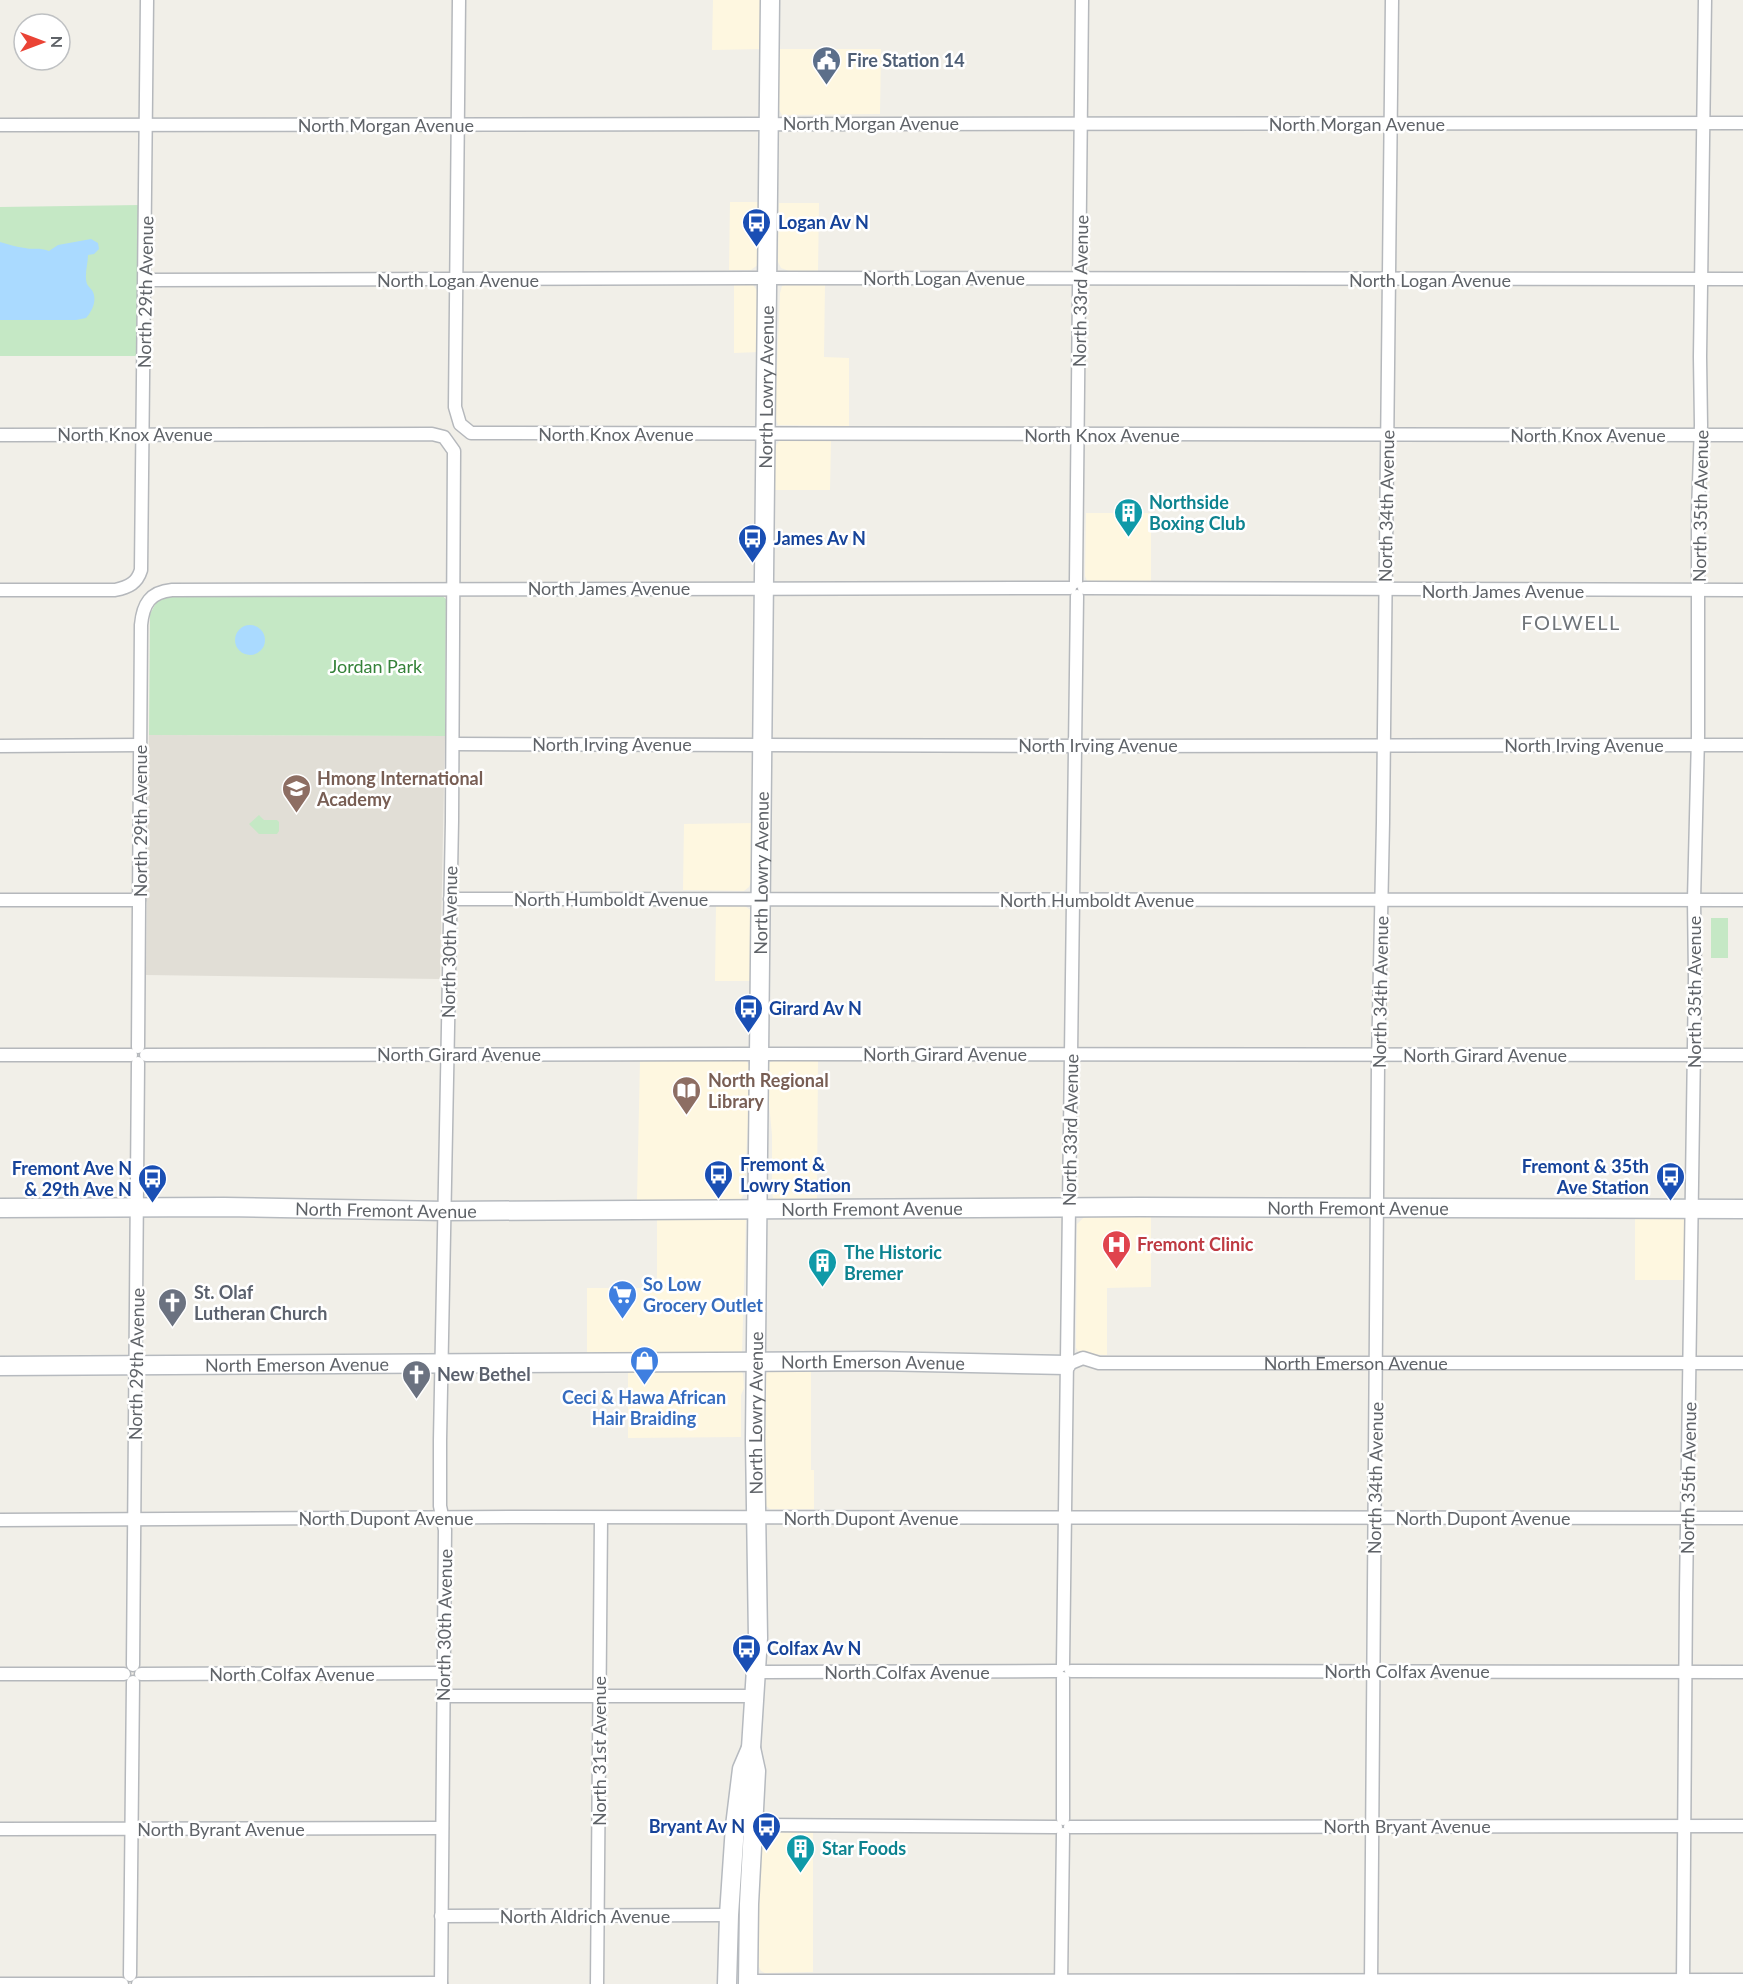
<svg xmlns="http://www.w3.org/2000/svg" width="1743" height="1984" font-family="Lato,sans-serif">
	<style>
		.commercial { fill: #fef7e0 }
		.education { fill: #e1ded6 }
		.green { fill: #c5e8c5 }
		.water { fill: #aadaff }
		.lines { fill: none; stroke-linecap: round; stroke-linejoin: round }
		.street-casing { stroke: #b5b8bc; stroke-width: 15 }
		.secondary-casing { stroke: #b6babf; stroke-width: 21 }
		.street { stroke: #fff; stroke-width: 12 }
		.secondary { stroke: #fff; stroke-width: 18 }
		.labels { text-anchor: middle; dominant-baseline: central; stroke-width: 5; stroke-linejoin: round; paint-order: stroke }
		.service-label { font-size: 18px; font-weight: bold; fill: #4e5e75; stroke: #fff; text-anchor: start }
		.street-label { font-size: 18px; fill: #5f6368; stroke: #fff }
		.transit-label { font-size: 18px; font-weight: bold; fill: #164399; stroke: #fff; text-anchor: start }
		.culture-label { font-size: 18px; font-weight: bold; fill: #0d838f; stroke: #fff; text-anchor: start }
		.park-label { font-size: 18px; fill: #348238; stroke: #fff }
		.education-label { font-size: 18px; font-weight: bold; fill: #785e54; stroke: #fff; text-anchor: start }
		.health-label { font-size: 18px; font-weight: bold; fill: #be3a42; stroke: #fff; text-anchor: start }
		.shop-label { font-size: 18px; font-weight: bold; fill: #366cbe; stroke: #fff; text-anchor: start }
		.worship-label { font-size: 18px; font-weight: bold; fill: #5b616d; stroke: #fff; text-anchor: start }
		.neighbourhood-label { font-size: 20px; letter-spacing: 1.5px; fill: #70757a; stroke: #fff }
	</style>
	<rect width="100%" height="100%" fill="#f1efe8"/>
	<!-- commercial -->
	<g class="commercial">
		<path d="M 713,0 L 763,0 L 762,49 L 712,50 Z"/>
		<path d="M 780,49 L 881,49 L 880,114 L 782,115 L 778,108 Z"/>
		<path d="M 730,202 L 760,202 L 759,264 L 751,270 L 729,270 Z"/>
		<path d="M 779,203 L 819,203 L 818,271 L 789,271 L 781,268 L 778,262 Z"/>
		<path d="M 789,284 L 825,284 L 824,357 L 849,358 L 849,426 L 778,425 L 775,417 L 780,293 L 782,286 Z"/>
		<path d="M 734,285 L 753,285 L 759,293 L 759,352 L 734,353 Z"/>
		<path d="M 784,440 L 831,440 L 830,490 L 775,490 L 775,447 L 779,441 Z"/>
		<path d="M 1086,513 L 1151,513 L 1151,581 L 1087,581 L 1085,576 Z"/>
		<path d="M 755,823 L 753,877 L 749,887 L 744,891 L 683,890 L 684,824 Z"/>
		<path d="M 716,905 L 745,906 L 752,911 L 752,981 L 715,981 Z"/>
		<path d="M 741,1059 L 746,1060 L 751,1069 L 744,1194 L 741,1199 L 736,1201 L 637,1200 L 640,1060 Z"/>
		<path d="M 777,1060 L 818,1060 L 817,1199 L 777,1199 L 773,1198 L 772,1193 L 772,1135 L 766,1072 L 770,1062 Z"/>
		<path d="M 657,1215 L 746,1218 L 742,1354 L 587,1355 L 587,1288 L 657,1288 Z"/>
		<path d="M 1635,1216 L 1685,1217 L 1687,1221 L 1686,1280 L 1635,1280 Z"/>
		<path d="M 1084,1217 L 1151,1217 L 1151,1287 L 1107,1288 L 1107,1355 L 1080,1354 L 1076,1348 L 1077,1224 Z"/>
		<path d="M 772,1369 L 811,1369 L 811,1470 L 814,1470 L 814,1509 L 770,1509 L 766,1506 L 764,1500 L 766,1375 L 768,1371 Z"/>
		<path d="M 628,1370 L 741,1370 L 743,1374 L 744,1388 L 741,1395 L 741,1437 L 628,1438 Z"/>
		<path d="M 772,1832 L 813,1833 L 813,1972 L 765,1973 L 761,1971 L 759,1967 L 759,1840 L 762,1836 Z"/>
	</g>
	<!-- education -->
	<path class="education" d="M 149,735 L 445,736 L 440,979 L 146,975 Z"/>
	<!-- green -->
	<g class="green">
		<path d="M 140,205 L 137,356 L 0,356 L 0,207 Z"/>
		<path d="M 413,593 L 439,593 L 446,599 L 445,736 L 149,735 L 150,614 L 158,599 L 165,596 L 408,596 Z"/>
		<path d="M 259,815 L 264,820 L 277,820 L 279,822 L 279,831 L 277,834 L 259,834 L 249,824 Z"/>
		<rect x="1711" y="918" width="17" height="40"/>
	</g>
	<!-- water -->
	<g class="water">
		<path d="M 91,239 L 98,243 L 99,249 L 94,254 L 88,255 C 88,264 84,275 87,284 C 88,287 92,289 93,292 C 97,301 92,311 86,318 L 76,320 L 0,320 L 0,242 C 8,244 16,247 25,248 C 35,250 38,247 49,251 L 58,245 Z"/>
		<circle cx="250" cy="640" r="15"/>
	</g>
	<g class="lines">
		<defs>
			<g id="street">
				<path d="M 459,0 L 455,407 L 460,424 L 471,433 L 1743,435"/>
				<path d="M 0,125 L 1743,123"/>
				<path d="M 145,280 L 754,278 L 1743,279"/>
				<path d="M 0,435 L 432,434 L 444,437 L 454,451 L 452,821 L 440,1440 L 440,1506 L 445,1530 L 441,1984"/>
				<path d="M 1076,582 L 1082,0"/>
				<path d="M 1084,588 L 1743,590"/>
				<path d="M 0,590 L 115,590 C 129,587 137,583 141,570 L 147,0"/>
				<path d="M 453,744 L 1084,746 L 1743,745"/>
				<path d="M 0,746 L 140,745"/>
				<path d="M 450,899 L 1743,900"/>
				<path d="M 0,900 L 139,900"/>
				<path d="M 138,1047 L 141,625 C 143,604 150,592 172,590 L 1070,588"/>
				<path d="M 0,1055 L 131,1055"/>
				<path d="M 146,1055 L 744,1054 L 1743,1055"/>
				<path id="s1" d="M 1066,1365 L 1083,1358 L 1099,1363 L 1743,1363"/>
				<path d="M 0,1520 L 523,1517 L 1743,1518"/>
				<path d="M 133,1665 L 138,1063"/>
				<path d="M 1063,1665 L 1077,596"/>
				<path d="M 1071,1671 L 1743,1672"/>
				<path d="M 757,1672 L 1057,1671"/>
				<path d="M 0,1674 L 124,1674"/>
				<path d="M 141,1674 L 444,1673"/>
				<path d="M 443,1696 L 754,1696"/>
				<path d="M 1063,1819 L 1063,1678"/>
				<path d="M 753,1825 L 1056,1827"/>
				<path d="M 1070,1827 L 1743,1826"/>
				<path d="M 0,1829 L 442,1828"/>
				<path d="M 441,1916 L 729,1915"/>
				<path d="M 130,1975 L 133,1682"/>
				<path d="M 748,1981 L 1743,1980"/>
				<path d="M 0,1984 L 122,1984"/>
				<path d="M 138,1984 L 441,1983"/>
				<path d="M 597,1984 L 601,1518"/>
				<path d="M 1061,1984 L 1063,1834"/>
				<path d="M 1371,1984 L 1378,1064 L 1383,822 L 1392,0"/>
				<path d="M 1683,1984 L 1686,1594 L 1695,978 L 1694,900 L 1698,736 L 1698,512 L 1701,425 L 1700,357 L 1705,0"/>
			</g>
			<g id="secondary">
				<path id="s2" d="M 0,1208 L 224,1207 L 444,1211 L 1139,1207 L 1743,1209"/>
				<path id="s3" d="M 0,1366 L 875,1361 L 1066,1365"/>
				<path d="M 727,1984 L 729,1915 L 735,1826 L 742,1769 L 751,1748"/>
				<path id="s4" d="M 748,1984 L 749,1904 L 756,1771 L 751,1748 L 758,1638 L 755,1440 L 770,0"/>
			</g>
		</defs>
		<!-- street casing -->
		<use href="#street" class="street-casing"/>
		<!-- secondary casing -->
		<use href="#secondary" class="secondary-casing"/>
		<!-- street -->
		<use href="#street" class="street"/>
		<!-- secondary -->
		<use href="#secondary" class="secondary"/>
	</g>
	<!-- icons -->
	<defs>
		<symbol id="civic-pin" viewBox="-11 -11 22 30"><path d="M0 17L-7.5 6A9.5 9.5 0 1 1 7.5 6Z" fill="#5c6f8a" stroke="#fff"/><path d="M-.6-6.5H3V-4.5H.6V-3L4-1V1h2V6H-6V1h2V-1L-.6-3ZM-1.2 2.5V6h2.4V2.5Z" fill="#fff"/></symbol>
		<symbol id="bus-pin" viewBox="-11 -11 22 30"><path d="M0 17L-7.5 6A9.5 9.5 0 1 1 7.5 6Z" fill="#1a4fb4" stroke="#fff"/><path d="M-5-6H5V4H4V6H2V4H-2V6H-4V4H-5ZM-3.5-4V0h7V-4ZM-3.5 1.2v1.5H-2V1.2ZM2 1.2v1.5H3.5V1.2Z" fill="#fff"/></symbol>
		<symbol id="building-pin" viewBox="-11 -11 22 30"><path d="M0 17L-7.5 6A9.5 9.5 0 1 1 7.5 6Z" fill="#0f9aa8" stroke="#fff"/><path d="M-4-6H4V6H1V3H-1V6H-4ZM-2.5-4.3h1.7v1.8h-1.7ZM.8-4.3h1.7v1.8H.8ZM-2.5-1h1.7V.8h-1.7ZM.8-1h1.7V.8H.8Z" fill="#fff"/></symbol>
		<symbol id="school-pin" viewBox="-11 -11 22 30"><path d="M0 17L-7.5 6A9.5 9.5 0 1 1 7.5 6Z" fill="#8d6e63" stroke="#fff"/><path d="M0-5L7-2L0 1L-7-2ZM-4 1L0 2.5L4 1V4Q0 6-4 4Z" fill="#fff"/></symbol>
		<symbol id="library-pin" viewBox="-11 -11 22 30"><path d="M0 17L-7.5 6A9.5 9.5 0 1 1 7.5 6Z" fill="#8d6e63" stroke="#fff"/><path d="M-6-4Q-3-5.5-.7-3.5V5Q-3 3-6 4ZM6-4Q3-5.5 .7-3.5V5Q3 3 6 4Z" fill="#fff"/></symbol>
		<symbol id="hospital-pin" viewBox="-11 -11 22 30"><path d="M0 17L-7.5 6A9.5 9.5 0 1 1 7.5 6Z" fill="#e0444e" stroke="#fff"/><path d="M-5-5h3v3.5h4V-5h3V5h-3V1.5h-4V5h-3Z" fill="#fff"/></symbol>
		<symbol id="supermarket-pin" viewBox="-11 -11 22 30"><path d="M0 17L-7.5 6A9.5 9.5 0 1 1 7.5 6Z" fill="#3f7fe0" stroke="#fff"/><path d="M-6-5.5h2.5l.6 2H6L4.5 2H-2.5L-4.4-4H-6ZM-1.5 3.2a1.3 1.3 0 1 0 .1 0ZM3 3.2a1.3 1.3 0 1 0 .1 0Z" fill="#fff"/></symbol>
		<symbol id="church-pin" viewBox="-11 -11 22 30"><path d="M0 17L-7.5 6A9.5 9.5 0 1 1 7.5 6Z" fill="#6b7280" stroke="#fff"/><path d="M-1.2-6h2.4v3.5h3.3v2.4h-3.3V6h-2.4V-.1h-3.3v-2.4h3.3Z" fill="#fff"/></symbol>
		<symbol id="shop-pin" viewBox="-11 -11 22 30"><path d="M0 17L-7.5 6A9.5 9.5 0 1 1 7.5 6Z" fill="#3f7fe0" stroke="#fff"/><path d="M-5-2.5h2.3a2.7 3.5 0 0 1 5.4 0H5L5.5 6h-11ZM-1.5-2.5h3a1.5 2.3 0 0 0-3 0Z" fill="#fff"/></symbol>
	</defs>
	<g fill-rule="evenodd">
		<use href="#civic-pin" x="810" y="44" width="33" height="45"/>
		<use href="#bus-pin" x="740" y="206" width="33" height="45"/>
		<use href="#building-pin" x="1112" y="496" width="33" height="45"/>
		<use href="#bus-pin" x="736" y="522" width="33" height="45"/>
		<use href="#school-pin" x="280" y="772" width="33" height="45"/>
		<use href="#bus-pin" x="732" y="992" width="33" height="45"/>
		<use href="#library-pin" x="670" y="1074" width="33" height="45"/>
		<use href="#bus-pin" x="702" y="1158" width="33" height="45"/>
		<use href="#bus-pin" x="1654" y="1160" width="33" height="45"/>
		<use href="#bus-pin" x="136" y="1162" width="33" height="45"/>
		<use href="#hospital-pin" x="1100" y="1228" width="33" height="45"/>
		<use href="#building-pin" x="806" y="1246" width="33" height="45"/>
		<use href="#supermarket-pin" x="606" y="1278" width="33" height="45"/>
		<use href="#church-pin" x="156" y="1286" width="33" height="45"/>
		<use href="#shop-pin" x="628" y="1344" width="33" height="45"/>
		<use href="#church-pin" x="400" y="1358" width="33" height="45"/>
		<use href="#bus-pin" x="730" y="1632" width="33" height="45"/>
		<use href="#bus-pin" x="750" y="1810" width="33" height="45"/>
		<use href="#building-pin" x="784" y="1832" width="33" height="45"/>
	</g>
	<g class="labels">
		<!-- service labels -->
		<g class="service-label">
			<text x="847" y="60">Fire Station 14</text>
		</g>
		<!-- street labels -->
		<g class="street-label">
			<text x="871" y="123">North Morgan Avenue</text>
			<text x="1357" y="124">North Morgan Avenue</text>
			<text x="386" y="125">North Morgan Avenue</text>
			<text x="944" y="278">North Logan Avenue</text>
			<text x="458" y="280">North Logan Avenue</text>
			<text x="1430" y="280">North Logan Avenue</text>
			<text transform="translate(1080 291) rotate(-89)">North 33rd Avenue</text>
			<text transform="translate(145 292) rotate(-89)">North 29th Avenue</text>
			<text stroke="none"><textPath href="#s4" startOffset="1598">North Lowry Avenue</textPath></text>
			<text x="135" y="434">North Knox Avenue</text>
			<text x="616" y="434">North Knox Avenue</text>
			<text x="1102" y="435">North Knox Avenue</text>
			<text x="1588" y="435">North Knox Avenue</text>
			<text transform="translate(1386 506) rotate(-89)">North 34th Avenue</text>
			<text transform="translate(1700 506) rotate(-89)">North 35th Avenue</text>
			<text x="609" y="588">North James Avenue</text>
			<text x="1503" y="591">North James Avenue</text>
			<text x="612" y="744">North Irving Avenue</text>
			<text x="1098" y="745">North Irving Avenue</text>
			<text x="1584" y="745">North Irving Avenue</text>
			<text transform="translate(140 821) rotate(-90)">North 29th Avenue</text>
			<text stroke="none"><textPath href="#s4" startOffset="1112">North Lowry Avenue</textPath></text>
			<text x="611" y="899">North Humboldt Avenue</text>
			<text x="1097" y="900">North Humboldt Avenue</text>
			<text transform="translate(449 942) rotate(-89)">North 30th Avenue</text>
			<text transform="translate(1380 992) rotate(-89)">North 34th Avenue</text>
			<text transform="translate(1694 992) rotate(-90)">North 35th Avenue</text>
			<text x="459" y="1054">North Girard Avenue</text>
			<text x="945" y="1054">North Girard Avenue</text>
			<text x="1485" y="1055">North Girard Avenue</text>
			<text transform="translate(1070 1130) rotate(-89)">North 33rd Avenue</text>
			<text stroke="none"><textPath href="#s2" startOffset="386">North Fremont Avenue</textPath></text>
			<text stroke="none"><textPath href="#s2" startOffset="872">North Fremont Avenue</textPath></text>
			<text stroke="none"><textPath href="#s2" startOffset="1358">North Fremont Avenue</textPath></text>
			<text stroke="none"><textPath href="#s3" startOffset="873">North Emerson Avenue</textPath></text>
			<text stroke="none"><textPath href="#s1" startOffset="292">North Emerson Avenue</textPath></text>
			<text transform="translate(136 1364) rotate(-89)">North 29th Avenue</text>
			<text stroke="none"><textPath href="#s3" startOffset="297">North Emerson Avenue</textPath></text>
			<text stroke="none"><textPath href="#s4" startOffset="572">North Lowry Avenue</textPath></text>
			<text transform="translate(1375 1478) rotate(-89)">North 34th Avenue</text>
			<text transform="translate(1688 1478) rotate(-89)">North 35th Avenue</text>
			<text x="386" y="1518">North Dupont Avenue</text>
			<text x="871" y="1518">North Dupont Avenue</text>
			<text x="1483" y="1518">North Dupont Avenue</text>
			<text transform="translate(444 1625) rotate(-89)">North 30th Avenue</text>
			<text x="1407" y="1671">North Colfax Avenue</text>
			<text x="907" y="1672">North Colfax Avenue</text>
			<text x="292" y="1674">North Colfax Avenue</text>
			<text transform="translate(599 1751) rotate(-90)">North 31st Avenue</text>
			<text x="1407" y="1826">North Bryant Avenue</text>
			<text x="221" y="1829">North Byrant Avenue</text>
			<text x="585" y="1916">North Aldrich Avenue</text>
		</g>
		<!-- transit labels -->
		<g class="transit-label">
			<text x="778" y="222">Logan Av N</text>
			<text x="774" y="538">James Av N</text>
			<text x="769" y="1008">Girard Av N</text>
			<text x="740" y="1164">Fremont &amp;<tspan x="740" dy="21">Lowry Station</tspan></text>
			<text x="1649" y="1166" text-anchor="end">Fremont &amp; 35th<tspan x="1649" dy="21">Ave Station</tspan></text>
			<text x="132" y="1168" text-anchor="end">Fremont Ave N<tspan x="132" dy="21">&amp; 29th Ave N</tspan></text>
			<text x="767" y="1648">Colfax Av N</text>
			<text x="745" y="1826" text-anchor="end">Bryant Av N</text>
		</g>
		<!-- culture labels -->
		<g class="culture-label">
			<text x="1149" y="502">Northside<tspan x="1149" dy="21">Boxing Club</tspan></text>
			<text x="844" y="1252">The Historic<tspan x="844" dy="21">Bremer</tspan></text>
			<text x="822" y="1848">Star Foods</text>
		</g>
		<!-- park labels -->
		<g class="park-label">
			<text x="376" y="666">Jordan Park</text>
		</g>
		<!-- education labels -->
		<g class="education-label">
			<text x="317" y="778">Hmong International<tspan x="317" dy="21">Academy</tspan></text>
			<text x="708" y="1080">North Regional<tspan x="708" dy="21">Library</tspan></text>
		</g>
		<!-- health labels -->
		<g class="health-label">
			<text x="1137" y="1244">Fremont Clinic</text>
		</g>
		<!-- shop labels -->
		<g class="shop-label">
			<text x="643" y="1284">So Low<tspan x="643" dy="21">Grocery Outlet</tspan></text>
			<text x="644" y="1397" text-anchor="middle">Ceci &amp; Hawa African<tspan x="644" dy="21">Hair Braiding</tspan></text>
		</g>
		<!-- worship labels -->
		<g class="worship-label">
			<text x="194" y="1292">St. Olaf<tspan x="194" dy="21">Lutheran Church</tspan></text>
			<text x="437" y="1374">New Bethel</text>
		</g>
		<!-- neighbourhood labels -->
		<g class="neighbourhood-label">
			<text x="1571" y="622">FOLWELL</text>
		</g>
	</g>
	<!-- north arrow -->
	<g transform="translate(42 42) rotate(90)"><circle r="28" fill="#ffffff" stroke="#bfc1c3" stroke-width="1.5"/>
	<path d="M0-4.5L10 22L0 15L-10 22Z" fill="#ea4335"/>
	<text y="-9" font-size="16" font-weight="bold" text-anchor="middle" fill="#5f6368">N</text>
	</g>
</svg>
